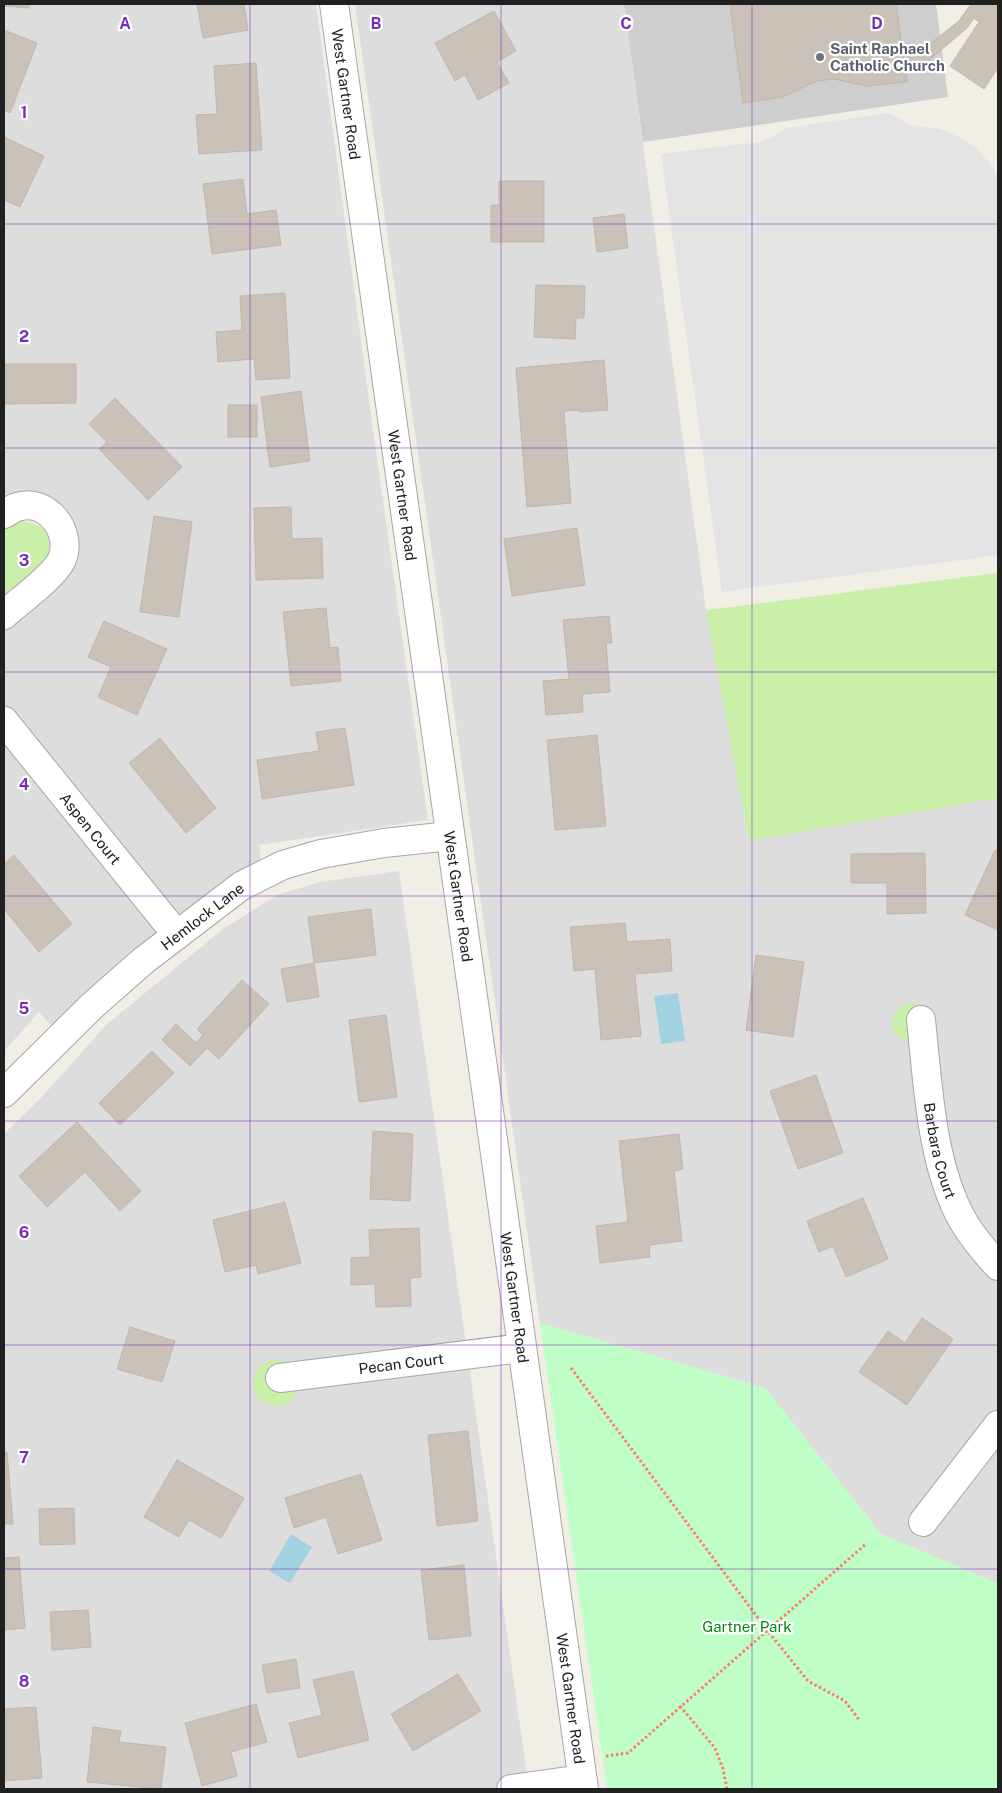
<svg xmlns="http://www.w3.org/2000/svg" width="1002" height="1793" font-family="'Public Sans',sans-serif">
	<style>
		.residential { fill: #dedddd }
		.religious { fill: #cecece }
		.grass { fill: #c9efa8 }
		.park { fill: #c0fec7 }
		.parking { fill: #e4e4e4 }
		.water { fill: #a3d2e2 }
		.building { fill: #cac1b8; stroke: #c5b5a7 }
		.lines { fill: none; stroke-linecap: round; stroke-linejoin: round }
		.minor-casing { stroke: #a7a7a7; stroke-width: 30 }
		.path { stroke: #ff7e69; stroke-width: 3; stroke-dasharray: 2.5 2.5; stroke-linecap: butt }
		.minor { stroke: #fff; stroke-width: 28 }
		.grid { fill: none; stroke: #7b2cbf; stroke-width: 1; stroke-opacity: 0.55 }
		.worship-dot { fill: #6b7280; stroke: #fff; stroke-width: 2 }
		.labels { text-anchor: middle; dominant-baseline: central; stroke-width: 4.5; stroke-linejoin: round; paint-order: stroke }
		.worship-label { font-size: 15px; font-weight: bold; fill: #5b616d; stroke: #fff; text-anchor: start }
		.street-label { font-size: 15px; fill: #202020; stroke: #fff }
		.park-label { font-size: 15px; fill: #028a12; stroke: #fff }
		.grid-label { font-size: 16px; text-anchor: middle; font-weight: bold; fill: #7b2cbf; stroke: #fff; stroke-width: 4.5; stroke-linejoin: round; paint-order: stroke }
	</style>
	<rect width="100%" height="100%" fill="#f1eee6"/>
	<!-- residential -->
	<g class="residential">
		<path d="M 4,4 L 316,4 L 373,430 L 428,820 L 259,845 L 262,869 L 178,925 L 4,714 L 4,624 L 75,530 L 67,511 L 51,498 L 28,494 L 4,503 Z"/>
		<path d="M 355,4 L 624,4 L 706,610 L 749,840 L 998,798 L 998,1584 L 881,1534 L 765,1388 L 540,1323 Z"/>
		<path d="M 4,730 L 171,935 L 59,1035 L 39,1012 L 4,1051 Z"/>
		<path d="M 399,871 L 529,1789 L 4,1789 L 4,1134 L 41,1098 L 106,1025 L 223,929 L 277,895 L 320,882 Z"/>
	</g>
	<!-- religious -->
	<path class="religious" d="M 624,4 L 936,4 L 948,97 L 643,142 Z"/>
	<!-- grass -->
	<g class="grass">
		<path d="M 19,521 C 32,523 43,524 48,537 C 58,562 19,584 4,597 L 4,530 Z"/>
		<path d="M 998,573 L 998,798 L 749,841 L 706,610 Z"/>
		<path d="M 908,1003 L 919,1004 L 926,1008 L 911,1043 C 887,1038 886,1012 908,1003 Z"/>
		<circle cx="276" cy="1383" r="23"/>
	</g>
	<!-- park -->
	<path class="park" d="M 540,1323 L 765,1388 L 881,1534 L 998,1584 L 998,1789 L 607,1789 Z"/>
	<!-- parking -->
	<path class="parking" d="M 889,113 L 910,125 L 939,129 L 955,135 L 976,148 L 990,164 L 998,176 L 998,555 L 722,592 L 661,154 L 760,142 L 777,135 L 786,128 Z"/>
	<!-- water -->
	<g class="water">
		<path d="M 678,993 L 685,1041 L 661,1044 L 654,996 Z"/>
		<path d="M 291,1534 L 312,1547 L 290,1583 L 269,1571 Z"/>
	</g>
	<!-- building -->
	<g class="building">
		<path d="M 4,4 L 29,4 L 29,8 L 4,6 Z"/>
		<path d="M 197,4 L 244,4 L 248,30 L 203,38 Z"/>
		<path d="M 730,4 L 896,4 L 907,82 L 866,86 L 834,79 L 817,81 L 783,97 L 743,103 Z"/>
		<path d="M 971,4 L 998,4 L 998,70 L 997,69 L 984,89 L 950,66 L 979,22 L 974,18 L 967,28 L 928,61 L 905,63 L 902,51 L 923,49 L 959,21 Z"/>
		<path d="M 494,11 L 516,51 L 497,62 L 509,83 L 478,100 L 465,75 L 455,81 L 435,43 Z"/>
		<path d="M 4,30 L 37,43 L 10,113 L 4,110 Z"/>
		<path d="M 256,63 L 262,150 L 199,154 L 196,115 L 217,114 L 214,66 Z"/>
		<path d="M 4,137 L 44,156 L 20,207 L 4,200 Z"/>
		<path d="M 243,179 L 247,214 L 276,210 L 281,245 L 212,254 L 203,184 Z"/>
		<path d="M 499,181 L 544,181 L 544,242 L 491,242 L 491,205 L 499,205 Z"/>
		<path d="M 624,214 L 628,248 L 597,252 L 593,218 Z"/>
		<path d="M 536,285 L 585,286 L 584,318 L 576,318 L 575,339 L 534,337 Z"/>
		<path d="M 285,293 L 290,378 L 256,380 L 254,359 L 218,362 L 216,332 L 242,330 L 240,296 Z"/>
		<path d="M 604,360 L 608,410 L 580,412 L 580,410 L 564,411 L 571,503 L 527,507 L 516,368 Z"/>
		<path d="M 4,364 L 76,364 L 76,403 L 4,404 Z"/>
		<path d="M 301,391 L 310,461 L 270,467 L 261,397 Z"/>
		<path d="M 115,398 L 182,467 L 148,500 L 99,449 L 107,442 L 89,424 Z"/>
		<rect x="228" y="405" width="29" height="32"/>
		<path d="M 291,507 L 292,539 L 322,538 L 323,578 L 256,580 L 254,508 Z"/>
		<path d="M 154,516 L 192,522 L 179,617 L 140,612 Z"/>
		<path d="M 577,528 L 585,585 L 512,596 L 504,539 Z"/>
		<path d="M 326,608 L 330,648 L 338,647 L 341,681 L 291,686 L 283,612 Z"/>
		<path d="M 609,616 L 612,643 L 606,643 L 610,692 L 582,694 L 583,712 L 546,715 L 543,681 L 569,679 L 563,620 Z"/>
		<path d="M 104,621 L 167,649 L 137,715 L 98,697 L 111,667 L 88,657 Z"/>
		<path d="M 345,728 L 354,785 L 262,799 L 257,760 L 319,751 L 316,732 Z"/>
		<path d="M 597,735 L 606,826 L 555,830 L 547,740 Z"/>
		<path d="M 160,738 L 216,808 L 186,833 L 129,763 Z"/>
		<path d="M 995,850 L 998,851 L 998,930 L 965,915 Z"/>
		<path d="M 925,853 L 926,913 L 887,914 L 887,883 L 851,883 L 851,854 Z"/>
		<path d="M 14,855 L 72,924 L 39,952 L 4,909 L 4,864 Z"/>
		<path d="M 371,909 L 376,955 L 314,963 L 308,917 Z"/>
		<path d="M 625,923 L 627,942 L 670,939 L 672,971 L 635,974 L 641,1036 L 601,1040 L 595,969 L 574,971 L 570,927 Z"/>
		<path d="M 756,955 L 804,962 L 793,1037 L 746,1030 Z"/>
		<path d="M 314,963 L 319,997 L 287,1002 L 281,969 Z"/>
		<path d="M 242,980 L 269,1004 L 219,1059 L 207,1048 L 190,1066 L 162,1040 L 176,1024 L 196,1043 L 203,1035 L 197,1029 Z"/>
		<path d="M 386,1015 L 397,1097 L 359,1102 L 349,1020 Z"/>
		<path d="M 152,1051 L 174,1073 L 120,1125 L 99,1103 Z"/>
		<path d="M 816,1075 L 843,1153 L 798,1169 L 770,1091 Z"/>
		<path d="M 77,1122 L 141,1191 L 120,1211 L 85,1172 L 47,1207 L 19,1176 Z"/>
		<path d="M 373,1131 L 413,1134 L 410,1201 L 370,1199 Z"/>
		<path d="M 679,1134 L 683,1169 L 674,1171 L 682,1241 L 649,1245 L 650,1257 L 600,1263 L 596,1226 L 628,1222 L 619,1141 Z"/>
		<path d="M 863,1198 L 888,1259 L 846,1277 L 833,1246 L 819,1252 L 807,1221 Z"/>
		<path d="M 285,1202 L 301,1263 L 258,1274 L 256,1265 L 225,1272 L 213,1220 Z"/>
		<path d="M 419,1228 L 421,1277 L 410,1278 L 411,1306 L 376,1307 L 375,1284 L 351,1285 L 351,1258 L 370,1257 L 369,1230 Z"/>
		<path d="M 922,1318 L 953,1339 L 907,1405 L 859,1372 L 888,1331 L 905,1343 Z"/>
		<path d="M 130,1327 L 175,1341 L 162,1382 L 117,1369 Z"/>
		<path d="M 468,1431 L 478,1521 L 437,1526 L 428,1435 Z"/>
		<path d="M 4,1452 L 7,1452 L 13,1524 L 4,1524 Z"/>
		<path d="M 177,1460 L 244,1498 L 221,1538 L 189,1520 L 179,1537 L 144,1517 Z"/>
		<path d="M 361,1474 L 382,1540 L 338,1554 L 326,1517 L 294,1528 L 285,1498 Z"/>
		<path d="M 74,1508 L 75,1544 L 40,1545 L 39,1509 Z"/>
		<path d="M 19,1557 L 25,1628 L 4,1630 L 4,1558 Z"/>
		<path d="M 464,1565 L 471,1636 L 429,1640 L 421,1570 Z"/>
		<path d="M 88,1610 L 91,1647 L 52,1650 L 50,1612 Z"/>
		<path d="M 296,1659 L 300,1688 L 267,1693 L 262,1665 Z"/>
		<path d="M 353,1671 L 369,1740 L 298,1758 L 289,1723 L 322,1715 L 313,1680 Z"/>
		<path d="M 458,1674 L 481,1711 L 413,1751 L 391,1714 Z"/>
		<path d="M 256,1704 L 267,1742 L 231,1752 L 237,1776 L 202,1786 L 185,1723 Z"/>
		<path d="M 36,1707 L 42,1778 L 4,1781 L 4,1709 Z"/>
		<path d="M 93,1727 L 121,1731 L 119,1742 L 166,1747 L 161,1789 L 87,1782 Z"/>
	</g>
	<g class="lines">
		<defs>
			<g id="minor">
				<path id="s1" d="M 334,4 L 584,1789"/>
				<path d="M 4,514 C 8,512 13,508 17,507 C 47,497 73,532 62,559 C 55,576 18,602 4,615"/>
				<path id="s2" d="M 4,721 L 177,935"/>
				<path id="s3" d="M 921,1020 C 928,1085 931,1164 963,1221 C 973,1238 985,1252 998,1266"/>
				<path id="s4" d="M 4,1093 L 93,1005 L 143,961 L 241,886 L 283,865 L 321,854 L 384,843 L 450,836"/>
				<path id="s5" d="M 280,1378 L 522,1348"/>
				<path d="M 923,1522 L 998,1425"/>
				<path d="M 511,1789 L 582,1779"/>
			</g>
		</defs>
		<!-- minor casing -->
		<use href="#minor" class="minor-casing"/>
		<!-- path -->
		<g class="path">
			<path d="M 571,1368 L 767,1630 L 808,1681 L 845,1701 L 860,1721"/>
			<path d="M 680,1706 L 715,1748 L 723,1769 L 727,1789"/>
			<path d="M 606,1756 L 628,1753 L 867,1543"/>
		</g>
		<!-- minor -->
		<use href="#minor" class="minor"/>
	</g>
	<!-- grid -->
	<path class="grid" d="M 250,4 L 250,1789M 501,4 L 501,1789M 752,4 L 752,1789M 4,224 L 998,224M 4,448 L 998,448M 4,672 L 998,672M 4,896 L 998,896M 4,1121 L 998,1121M 4,1345 L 998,1345M 4,1569 L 998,1569"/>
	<!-- markers -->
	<circle class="worship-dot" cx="820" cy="57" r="5"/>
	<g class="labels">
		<!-- worship labels -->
		<g class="worship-label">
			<text x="830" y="48">Saint Raphael<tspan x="830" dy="17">Catholic Church</tspan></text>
		</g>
		<!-- street labels -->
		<g class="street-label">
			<text stroke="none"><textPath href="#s1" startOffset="91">West Gartner Road</textPath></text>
			<text stroke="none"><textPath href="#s1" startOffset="496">West Gartner Road</textPath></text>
			<text stroke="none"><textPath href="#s2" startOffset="138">Aspen Court</textPath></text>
			<text stroke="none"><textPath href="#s1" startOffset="901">West Gartner Road</textPath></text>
			<text stroke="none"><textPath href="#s4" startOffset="266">Hemlock Lane</textPath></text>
			<text stroke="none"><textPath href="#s3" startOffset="132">Barbara Court</textPath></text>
			<text stroke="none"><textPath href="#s1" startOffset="1306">West Gartner Road</textPath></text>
			<text stroke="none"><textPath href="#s5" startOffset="122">Pecan Court</textPath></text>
			<text stroke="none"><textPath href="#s1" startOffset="1711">West Gartner Road</textPath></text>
		</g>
		<!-- park labels -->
		<g class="park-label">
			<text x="747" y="1626">Gartner Park</text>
		</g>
	</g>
	<g class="grid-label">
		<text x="125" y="29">A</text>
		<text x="376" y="29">B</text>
		<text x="626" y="29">C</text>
		<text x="877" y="29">D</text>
		<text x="24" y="118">1</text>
		<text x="24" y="342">2</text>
		<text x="24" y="566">3</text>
		<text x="24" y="790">4</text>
		<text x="24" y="1014">5</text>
		<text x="24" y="1238">6</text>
		<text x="24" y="1463">7</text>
		<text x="24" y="1687">8</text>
	</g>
	<!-- border -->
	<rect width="1002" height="1793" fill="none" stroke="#202020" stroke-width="10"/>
</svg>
